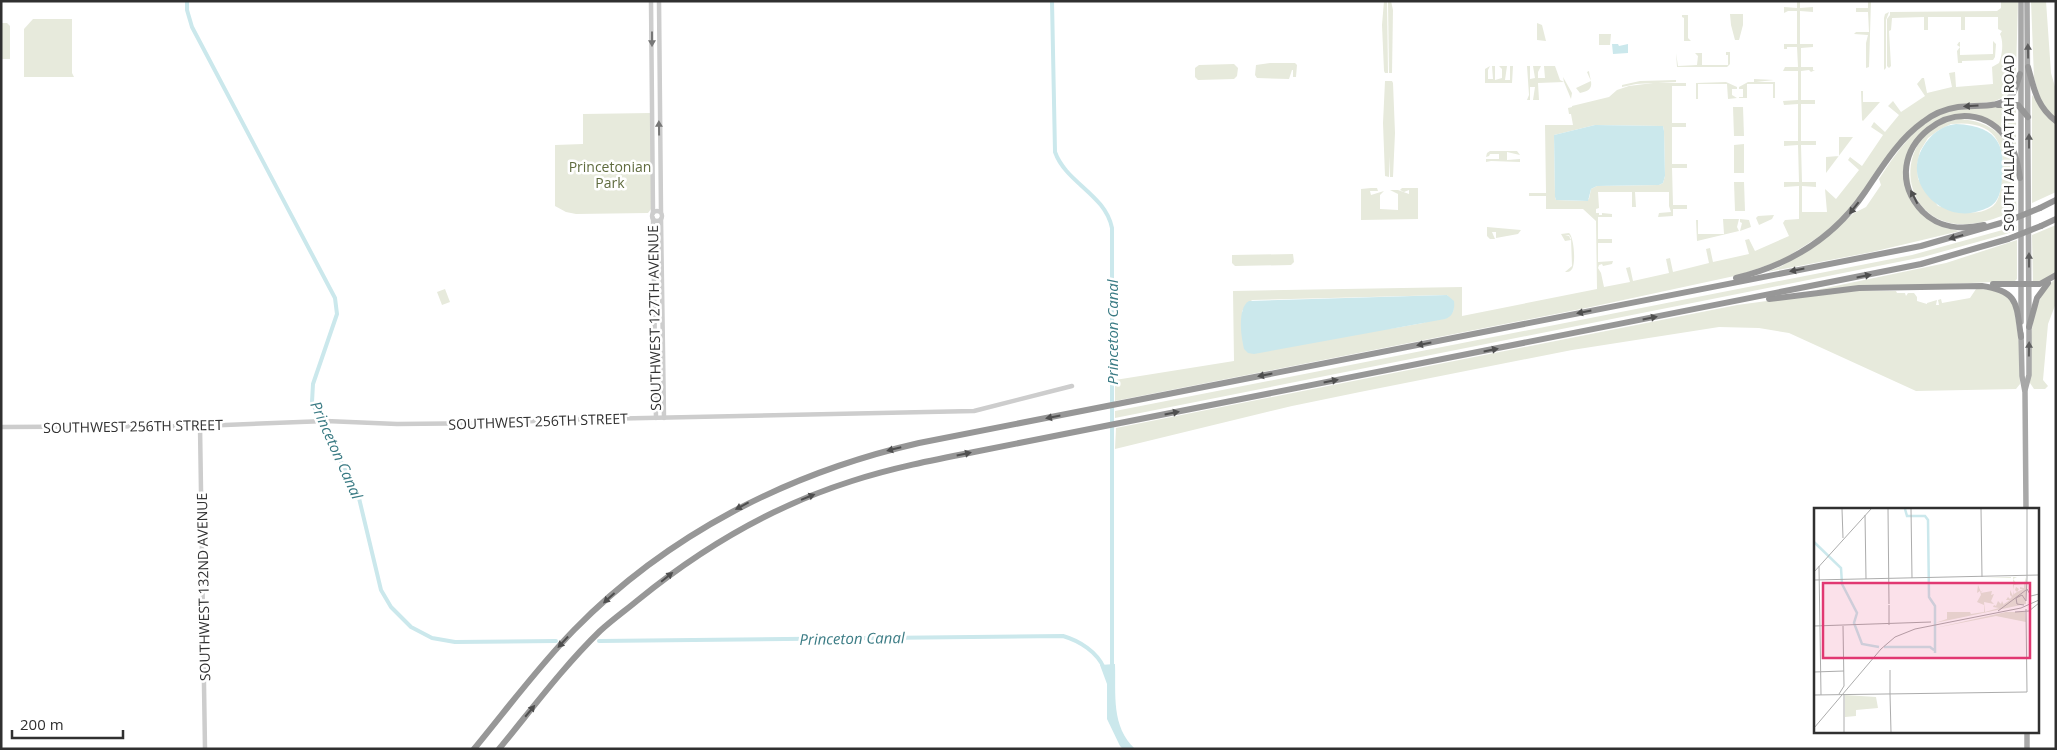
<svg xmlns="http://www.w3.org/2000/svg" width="2057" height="750" font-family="'Open Sans',sans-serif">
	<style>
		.green { fill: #e7eadc; fill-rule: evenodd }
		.water { fill: #cbe8ec }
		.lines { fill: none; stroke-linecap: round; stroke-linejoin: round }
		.canal { stroke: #cbe8ec; stroke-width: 4 }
		.minor { stroke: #cdcdcd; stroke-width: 4.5 }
		.major { stroke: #a8a8a8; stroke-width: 5.5 }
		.highway { stroke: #979797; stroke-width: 6 }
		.highway-bridge { stroke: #979797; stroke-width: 6 }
		.oneway { fill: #777 }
		.oneway2 { fill: #606060 }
		.oneway3 { fill: #4f4f4f }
		.labels { text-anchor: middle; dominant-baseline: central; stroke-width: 5; stroke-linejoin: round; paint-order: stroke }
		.street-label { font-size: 14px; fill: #303030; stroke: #fff }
		.park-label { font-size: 14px; fill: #5f6b3e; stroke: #fff }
		.water-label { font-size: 15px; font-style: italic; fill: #3a7b84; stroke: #fff }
		.inset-river { fill: none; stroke: #cbe8ec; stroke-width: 2.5 }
		.inset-road { fill: none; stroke: #acacac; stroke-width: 1 }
		.view { fill: #e13872; fill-opacity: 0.15; stroke: #e13872; stroke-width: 2.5 }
		.inset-edge { fill: none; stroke: #303030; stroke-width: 2.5 }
	</style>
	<rect width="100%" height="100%" fill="#fff"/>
	<!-- green -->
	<g class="green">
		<path d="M 1384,1 L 1387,1 L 1388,73 L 1385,73 L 1384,71 L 1382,25 Z"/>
		<path d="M 1388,1 L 1391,1 L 1393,10 L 1392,73 L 1389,73 Z"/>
		<path d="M 1797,1 L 1800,1 L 1800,8 L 1813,7 L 1813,12 L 1800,11 L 1800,44 L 1813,44 L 1813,47 L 1801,48 L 1801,67 L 1813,67 L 1813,70 L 1815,70 L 1811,72 L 1809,70 L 1801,71 L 1801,100 L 1815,100 L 1815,104 L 1801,104 L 1801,141 L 1816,141 L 1816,145 L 1801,145 L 1802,182 L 1816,182 L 1816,187 L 1802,186 L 1802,212 L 1827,212 L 1825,189 L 1836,199 L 1859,170 L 1848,160 L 1850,157 L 1862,166 L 1883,135 L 1871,127 L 1874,122 L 1885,132 L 1899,115 L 1888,106 L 1893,101 L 1901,112 L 1925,96 L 1917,84 L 1922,78 L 1924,78 L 1927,93 L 1952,87 L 1949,73 L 1955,72 L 1956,87 L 1993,84 L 1992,67 L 1999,63 C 2002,56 2004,42 2000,34 L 2002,31 L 1998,29 L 1998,17 L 1965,17 L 1965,30 L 1961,30 L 1961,17 L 1928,17 L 1928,30 L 1924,30 L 1924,17 L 1892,18 L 1891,30 L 1889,31 L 1891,66 L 1889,68 L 1887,66 L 1887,19 L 1890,15 L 1890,12 L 1997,11 L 2001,8 L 2001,2 L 2018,1 L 2016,73 L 2013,86 L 2008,95 L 1993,102 L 1965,104 L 1925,118 L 1871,179 L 1850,209 L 1828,231 L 1782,260 L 1739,275 L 1591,307 L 1115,401 L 1115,380 L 1234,361 L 1233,291 L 1462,287 L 1462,316 L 1597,289 L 1596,221 L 1583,209 L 1546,209 L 1546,196 L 1529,196 L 1529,193 L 1546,193 L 1545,125 L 1573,125 L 1571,114 L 1569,114 L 1568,108 L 1572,107 L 1572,106 L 1609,97 L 1617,90 L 1629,86 L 1653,83 L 1636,84 L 1622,87 L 1622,85 L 1640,81 L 1676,80 L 1676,82 L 1658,83 L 1686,83 L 1686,86 L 1672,86 L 1672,123 L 1686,123 L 1686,127 L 1672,127 L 1672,164 L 1687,164 L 1687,168 L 1672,168 L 1673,205 L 1687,205 L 1687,209 L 1673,209 L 1673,216 L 1658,217 L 1659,213 L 1671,212 L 1669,206 L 1669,192 L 1635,192 L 1636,207 L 1632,207 L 1632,192 L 1598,192 L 1599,208 L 1596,209 L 1596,213 L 1599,213 L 1599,215 L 1602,215 L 1602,213 L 1612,214 L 1612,217 L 1598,217 L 1598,239 L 1612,239 L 1612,243 L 1598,243 L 1598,262 L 1613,261 L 1612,264 L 1603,266 L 1602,264 L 1599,265 L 1598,268 L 1601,273 L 1604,287 L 1630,282 L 1626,268 L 1630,267 L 1633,281 L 1669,273 L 1666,259 L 1670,258 L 1673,272 L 1709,263 L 1706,249 L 1710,248 L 1713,262 L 1749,254 L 1745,240 L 1749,239 L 1755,251 L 1789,236 L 1783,223 L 1785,220 L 1799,219 L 1799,186 L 1784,187 L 1784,182 L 1799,182 L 1798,145 L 1784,146 L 1784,141 L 1798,141 L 1798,104 L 1784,105 L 1783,101 L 1798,100 L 1798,71 L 1783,71 L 1785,67 L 1798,67 L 1797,47 L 1787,47 L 1787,49 L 1784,49 L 1784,44 L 1797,44 L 1797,11 L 1788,11 L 1784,13 L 1784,7 L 1797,8 ZM 1595,125 L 1663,126 L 1664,131 L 1665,176 L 1663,183 L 1659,185 L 1597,186 L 1591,189 L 1589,199 L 1585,201 L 1556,200 L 1555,197 L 1554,135 ZM 1447,295 L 1454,304 L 1453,312 L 1423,323 L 1395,328 L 1243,345 L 1242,311 L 1252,300 Z"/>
		<path d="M 1868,1 L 1871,1 L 1869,67 L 1866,68 L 1866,43 L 1868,35 L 1854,34 L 1856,32 L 1869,32 L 1868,12 L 1856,12 L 1856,8 L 1868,8 Z"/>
		<path d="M 2031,1 L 2046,1 L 2051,73 L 2056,90 L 2056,119 L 2042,104 L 2034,78 Z"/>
		<path d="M 1889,12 L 1886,20 L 1886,68 L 1884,70 L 1884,18 L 1885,14 Z"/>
		<path d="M 1730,14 L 1743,14 L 1743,25 L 1739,40 L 1735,40 L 1731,25 Z"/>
		<path d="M 1682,15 L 1688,15 L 1688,38 L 1691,41 L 1684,41 L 1684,18 L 1682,17 Z"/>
		<path d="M 33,19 L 72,19 L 72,73 L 74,77 L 24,77 L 24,29 Z"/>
		<path d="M 1,23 L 7,23 L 10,26 L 10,59 L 1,59 Z"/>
		<path d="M 1537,23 L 1542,25 L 1546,41 L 1537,40 Z"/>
		<path d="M 1599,34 L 1611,34 L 1610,45 L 1599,45 Z"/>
		<path d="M 1993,41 L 1996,44 L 1995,57 L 1993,60 L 1962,61 L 1962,63 L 1958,63 L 1957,51 L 1960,47 L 1957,45 L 1959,42 L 1960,42 L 1960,55 L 1993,54 Z"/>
		<path d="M 1726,52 L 1730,52 L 1730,64 L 1727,67 L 1677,67 L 1676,53 L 1678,66 L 1697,65 L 1698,56 L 1695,53 L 1702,53 L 1702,65 L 1728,65 L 1728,55 L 1726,55 Z"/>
		<path d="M 1270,63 L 1295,63 L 1297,65 L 1296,77 L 1293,77 L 1293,70 L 1292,70 L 1289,79 L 1257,78 L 1255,75 L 1256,65 Z"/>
		<path d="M 1234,64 L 1238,68 L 1237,76 L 1234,79 L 1198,80 L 1195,77 L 1195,68 L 1199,65 Z"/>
		<path d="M 1490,66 L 1488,70 L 1488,79 L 1493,79 L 1492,66 L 1495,66 L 1495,80 L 1502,78 L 1502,69 L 1499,66 L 1507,66 L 1505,80 L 1510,80 L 1510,66 L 1513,66 L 1512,83 L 1485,83 L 1485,69 Z"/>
		<path d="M 1527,66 L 1530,66 L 1530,79 L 1535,78 L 1533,66 L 1541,66 L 1538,72 L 1538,78 L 1545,78 L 1544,66 L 1555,66 L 1560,80 L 1564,82 L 1563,77 L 1572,93 L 1571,99 L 1564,82 L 1538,83 L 1539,100 L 1533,100 L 1535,87 L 1530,87 L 1530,100 L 1527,100 L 1529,95 Z"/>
		<path d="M 1589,71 C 1590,81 1597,90 1580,93 L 1576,88 L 1591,81 L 1587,72 Z"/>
		<path d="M 1754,79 L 1774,80 L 1756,82 L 1775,82 L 1775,98 L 1773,98 L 1773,84 L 1747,84 L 1747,98 L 1739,98 L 1739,97 L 1743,97 L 1743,89 L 1739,89 L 1739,87 L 1748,82 L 1754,82 Z"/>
		<path d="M 1385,81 L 1392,81 L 1393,83 L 1395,133 L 1393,177 L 1390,177 L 1389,156 L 1389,177 L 1385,176 L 1383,123 Z"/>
		<path d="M 1726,82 L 1737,87 L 1737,89 L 1732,89 L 1732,95 L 1737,98 L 1728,99 L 1727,84 L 1698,84 L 1698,99 L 1696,99 L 1696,83 Z"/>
		<path d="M 1861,91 L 1863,91 L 1863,102 L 1880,102 L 1863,121 L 1862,120 Z"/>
		<path d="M 2032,95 L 2056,123 L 2056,192 L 2032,203 Z"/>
		<path d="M 1733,107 L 1743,107 L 1744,136 L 1734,136 Z"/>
		<path d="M 1977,107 L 2016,107 L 2016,151 L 1987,120 L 1946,117 L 1930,125 L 1919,135 L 1907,156 L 1913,202 L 1946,228 L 1960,231 L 1872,252 L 1767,272 L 1782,266 L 1834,231 L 1854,213 L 1866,207 L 1881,185 L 1879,179 C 1897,152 1915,124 1946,112 C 1956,108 1967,108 1977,107 Z"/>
		<path d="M 651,113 L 651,209 L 648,213 L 576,214 L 566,212 L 555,206 L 555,145 L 583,144 L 583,114 Z"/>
		<path d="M 1961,119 C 2018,125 2014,166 2017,210 C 2002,216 1985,223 1969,224 C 1897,230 1888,128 1961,119 ZM 1951,124 C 1996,119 2008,145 2001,184 C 2000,193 1999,203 1990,208 C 1975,217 1955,210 1938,206 L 1918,179 L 1917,165 L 1920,151 L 1928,138 L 1939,130 Z"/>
		<path d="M 1839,137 L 1853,137 L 1826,173 L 1826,157 L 1839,156 Z"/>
		<path d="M 1744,144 L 1744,173 L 1734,173 L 1734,145 Z"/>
		<path d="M 1490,151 L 1517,151 L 1520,155 L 1507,152 L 1507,160 L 1520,159 L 1520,162 L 1491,161 L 1486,162 L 1486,159 L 1499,159 L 1499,154 L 1490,154 L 1489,156 L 1486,157 L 1487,153 Z"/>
		<path d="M 1734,182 L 1744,182 L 1745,211 L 1735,211 Z"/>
		<path d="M 1371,188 L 1377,188 L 1378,191 L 1370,191 L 1371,195 L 1384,191 L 1380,195 L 1380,209 L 1398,210 L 1398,194 L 1390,190 L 1398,190 L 1409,194 L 1409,190 L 1404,192 L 1400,190 L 1402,188 L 1418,188 L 1418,219 L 1361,220 L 1361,189 Z"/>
		<path d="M 1774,215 L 1772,219 L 1759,225 L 1756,218 L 1758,216 Z"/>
		<path d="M 1723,219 L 1739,219 L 1737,227 L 1739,231 L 1697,241 L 1696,220 L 1698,220 L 1698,234 L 1724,234 Z"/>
		<path d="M 1740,219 L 1749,220 L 1751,227 L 1740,231 L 1742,223 L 1740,222 Z"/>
		<path d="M 2056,225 L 2056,273 L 2038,283 L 2033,281 L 2032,235 Z"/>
		<path d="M 2017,226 L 2017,230 L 2006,234 L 1923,257 L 1115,418 L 1115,411 L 1912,255 Z"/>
		<path d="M 1487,227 L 1521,230 L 1518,234 L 1496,238 L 1496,232 L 1492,232 L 1495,239 L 1490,239 L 1487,236 Z"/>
		<path d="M 1569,233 C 1574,237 1576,263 1572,269 C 1570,272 1568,272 1565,272 L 1572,266 L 1571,238 L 1569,235 L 1565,235 L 1569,236 L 1571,240 L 1565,241 L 1561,234 Z"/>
		<path d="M 2017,240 L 2017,279 L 2015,281 L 1816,290 L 1946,263 Z"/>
		<path d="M 1293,254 L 1294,262 L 1291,265 L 1235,266 L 1232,263 L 1232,255 Z"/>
		<path d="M 2056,278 L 2056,303 L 2048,324 L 2043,380 L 2048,386 L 2045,389 L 2034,389 L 2030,383 C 2031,347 2026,305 2056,278 Z"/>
		<path d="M 445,289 L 450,302 L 442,305 L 437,292 Z"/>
		<path d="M 1976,289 L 1997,290 L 2013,301 L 2019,342 L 2020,384 L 2016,389 L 1916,391 L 1789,333 L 1759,328 L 1719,327 L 1572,350 L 1360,392 L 1292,406 L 1115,449 L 1116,428 L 1737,305 L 1826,293 L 1858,291 L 1896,291 L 1897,293 L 1905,293 L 1906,296 L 1908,293 L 1914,293 L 1917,297 L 1917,301 L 1927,304 L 1927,303 L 1937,300 L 1936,305 L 1939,305 L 1938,300 L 1941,299 L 1942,303 L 1970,298 Z"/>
	</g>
	<!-- water -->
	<g class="water">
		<path d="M 1612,44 L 1618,44 L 1619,46 L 1628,44 L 1628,53 L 1613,54 Z"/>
		<path d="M 1956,124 C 2001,126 2007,148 2001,188 C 1998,202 1993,207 1979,211 C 1943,224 1901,183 1923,147 C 1931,134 1941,126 1956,124 Z"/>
		<path d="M 1595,125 L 1663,126 L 1664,131 L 1665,176 L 1663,183 L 1659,185 L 1597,186 L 1591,189 L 1588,201 L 1556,200 L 1555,197 L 1554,135 Z"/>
		<path d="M 1447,295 L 1454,301 C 1455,309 1453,316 1445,319 L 1254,354 L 1248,353 L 1244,349 C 1241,337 1237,308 1249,301 Z"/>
		<path d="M 1115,664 C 1116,695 1111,726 1135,749 L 1123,749 L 1120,746 L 1107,719 L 1107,684 L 1100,665 Z"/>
	</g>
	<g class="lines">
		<!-- canal -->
		<g class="canal">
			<path d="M 187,1 L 187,10 L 192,27 L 335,298 L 337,314 L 313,384 L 312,402 L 326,433 L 358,494 L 381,590 L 391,607 L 411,627 L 432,638 L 455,642 L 556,641"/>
			<path d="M 1052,1 L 1055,152 C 1066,183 1105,194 1112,228 L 1112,669"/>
			<path d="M 599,641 L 1063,636 C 1080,641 1097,652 1104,668"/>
		</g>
		<!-- minor -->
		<g class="minor">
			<path d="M 651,1 L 653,213"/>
			<path d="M 659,1 L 661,212"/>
			<circle cx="657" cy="216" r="5"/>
			<path d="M 653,218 L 656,418"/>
			<path d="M 661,219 L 664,418"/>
			<path d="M 200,426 L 205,749"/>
			<path d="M 1,427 L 200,426 L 326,421 L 397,424 L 500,423 L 551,420 L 974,411 L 1072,386"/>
		</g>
		<!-- major -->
		<g class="major">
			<path d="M 2021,322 L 2021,1"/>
			<path d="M 2021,334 L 2022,376 L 2025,392 L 2026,509"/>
			<path d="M 2025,390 L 2029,375 L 2029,327 L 2027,1"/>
			<path d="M 2027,731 L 2027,749"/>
		</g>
		<!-- highway -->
		<g class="highway">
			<path d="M 2028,67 C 2034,89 2037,107 2056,121"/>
			<path d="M 1998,105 L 2018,105 L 2028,117"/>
			<path d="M 2040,208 L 2056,200"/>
			<path d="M 1984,225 C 1962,230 1939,228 1923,212 C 1866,152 1966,75 2009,142 C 2016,153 2018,166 2020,178"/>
			<path d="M 2041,226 L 2056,219"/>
			<path d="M 1736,278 C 1789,265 1834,238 1865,192 C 1882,167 1898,140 1923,122 C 1933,114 1945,109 1958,107 C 1975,104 1999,110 2012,95 C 2016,89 2018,80 2020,74"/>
			<path d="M 1993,284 L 2040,284 L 2056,275"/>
			<path d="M 1769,299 L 1859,288 L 1982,286 C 2019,291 2016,304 2021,337"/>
			<path d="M 2029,327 L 2037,298 L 2048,283"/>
			<path d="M 474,749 C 507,709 538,667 574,630 C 668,534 788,473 919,443 L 1921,246 L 2008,221"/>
			<path d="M 499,749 C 532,709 563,667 600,631 C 612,620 626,610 638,600 C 703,547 773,506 852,481 C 892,468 933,460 974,452 L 1921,264 L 2008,239"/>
		</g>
		<!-- highway-bridge -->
		<g class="highway-bridge">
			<path d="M 2008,221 L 2040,208"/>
			<path d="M 2008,239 L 2041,226"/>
		</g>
	</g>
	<!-- one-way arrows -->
	<defs><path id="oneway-solid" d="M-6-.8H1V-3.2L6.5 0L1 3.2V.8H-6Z" transform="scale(1.25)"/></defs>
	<g class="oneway">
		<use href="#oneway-solid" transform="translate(652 39) rotate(90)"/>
		<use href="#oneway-solid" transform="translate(659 128) rotate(-91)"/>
	</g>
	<g class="oneway2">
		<use href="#oneway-solid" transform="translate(2028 51) rotate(-91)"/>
		<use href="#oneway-solid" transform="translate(2029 141) rotate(-90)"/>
		<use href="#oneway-solid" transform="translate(2029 260) rotate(-90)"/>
		<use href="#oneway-solid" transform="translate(2029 349) rotate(-89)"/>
	</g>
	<g class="oneway3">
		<use href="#oneway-solid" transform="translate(1971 106) rotate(177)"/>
		<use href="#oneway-solid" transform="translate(1914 197) rotate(-117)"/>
		<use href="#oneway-solid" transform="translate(1854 208) rotate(128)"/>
		<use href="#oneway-solid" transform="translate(1956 237) rotate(164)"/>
		<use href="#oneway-solid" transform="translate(1797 270) rotate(169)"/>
		<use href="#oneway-solid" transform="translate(1864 276) rotate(-11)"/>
		<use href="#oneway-solid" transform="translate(1584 312) rotate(169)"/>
		<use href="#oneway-solid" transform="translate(1650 318) rotate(-11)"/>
		<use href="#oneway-solid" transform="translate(1424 344) rotate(169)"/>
		<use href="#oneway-solid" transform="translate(1491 350) rotate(-11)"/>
		<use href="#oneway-solid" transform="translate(1265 375) rotate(169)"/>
		<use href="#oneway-solid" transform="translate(1331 381) rotate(-11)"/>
		<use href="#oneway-solid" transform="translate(1172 413) rotate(-11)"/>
		<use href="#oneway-solid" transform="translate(1053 417) rotate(169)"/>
		<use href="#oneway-solid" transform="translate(894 449) rotate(166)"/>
		<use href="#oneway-solid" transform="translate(964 454) rotate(-12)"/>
		<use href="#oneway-solid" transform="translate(808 497) rotate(-22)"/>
		<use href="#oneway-solid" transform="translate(742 506) rotate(152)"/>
		<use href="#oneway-solid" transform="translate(667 577) rotate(-39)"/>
		<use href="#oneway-solid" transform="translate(609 598) rotate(138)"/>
		<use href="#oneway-solid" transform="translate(563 642) rotate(133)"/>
		<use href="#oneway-solid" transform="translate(530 711) rotate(-50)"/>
	</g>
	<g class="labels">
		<!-- street labels -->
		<g class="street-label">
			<text transform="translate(2008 143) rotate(-90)">SOUTH ALLAPATTAH ROAD</text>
			<text transform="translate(654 318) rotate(-91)">SOUTHWEST 127TH AVENUE</text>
			<text transform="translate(538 421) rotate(-2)">SOUTHWEST 256TH STREET</text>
			<text transform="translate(133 426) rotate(-1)">SOUTHWEST 256TH STREET</text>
			<text transform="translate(203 587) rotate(-91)">SOUTHWEST 132ND AVENUE</text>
		</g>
		<!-- park labels -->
		<g class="park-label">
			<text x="610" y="166">Princetonian<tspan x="610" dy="16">Park</tspan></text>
		</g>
		<!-- water labels -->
		<g class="water-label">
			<text transform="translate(1112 332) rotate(-90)">Princeton Canal</text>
			<text transform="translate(337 450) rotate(66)">Princeton Canal</text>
			<text transform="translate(852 638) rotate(-1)">Princeton Canal</text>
		</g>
	</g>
	<!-- overview -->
	<g transform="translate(1814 508)">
		<rect width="225" height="225" fill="#fff"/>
		<path d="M 197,69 L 197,82 L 197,70 L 190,70 L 190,96 L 196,92 L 192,92 L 194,89 L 196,91 L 198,89 L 196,87 L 196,82 L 199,88 L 200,82 L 200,86 L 203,84 L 201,82 L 202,79 L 205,81 L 203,84 L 209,81 L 206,81 L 206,79 L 210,80 L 210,76 L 200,77 L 199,82 L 199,69 L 203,69 L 199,71 L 203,76 L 210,76 L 212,69 L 207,69 L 212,69 L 212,96 L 121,115 L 133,111 L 133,104 L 156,104 L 157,106 L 170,104 L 170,97 L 163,94 L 167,87 L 166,83 L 163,85 L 164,77 L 167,84 L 169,82 L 167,85 L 178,83 L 177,87 L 180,86 L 177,93 L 180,96 L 170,94 L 171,104 L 185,100 L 179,99 L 180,97 L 182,98 L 184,93 L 187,96 L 188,93 L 190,97 L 190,70 L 169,70 ZM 192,104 L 211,104 L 212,114 L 182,108 L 121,120 ZM 31,187 L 62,189 L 64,200 L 42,202 L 42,208 L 31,209 Z" fill="#e7eadc"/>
		<path class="inset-river" d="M 91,1 L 93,8 L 111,8 L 114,12 L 115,89 L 121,98 L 121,145M 0,34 L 27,60 L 28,76 L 43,105 L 40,115 L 48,136 L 65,139M 70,139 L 116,139 L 120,142"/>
		<path class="inset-road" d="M 28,1 L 29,30M 74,1 L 75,96M 97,1 L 98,70M 167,1 L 168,69M 213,1 L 213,70M 51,7 L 52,71M 5,58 L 7,187M 0,64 L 57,1M 0,72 L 225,67M 213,81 L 217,88 L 225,86M 212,93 L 213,70M 75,97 L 75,117M 210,97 L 203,96 L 202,90 L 208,87 L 212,93M 184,103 L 212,82M 201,104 L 215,103 L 225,95M 0,118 L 117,114M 76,162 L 76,186M 0,164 L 30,163M 25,186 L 30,178 L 29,118M 30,186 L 30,224M 76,186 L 77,224M 0,187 L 213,184 L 212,101M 0,220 L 67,141 L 81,129 L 101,121 L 207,100 L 225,92"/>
		<path class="view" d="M 9,75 L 216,75 L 216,150 L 9,150 Z"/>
		<rect width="225" height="225" class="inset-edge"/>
	</g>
	<!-- border -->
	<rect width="2057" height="750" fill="none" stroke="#303030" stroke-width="5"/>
	<!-- scale -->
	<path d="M12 730v8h111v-8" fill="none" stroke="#303030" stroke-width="2.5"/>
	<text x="20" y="730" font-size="15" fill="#303030" stroke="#ffffff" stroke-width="4" paint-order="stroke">200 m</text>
</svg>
